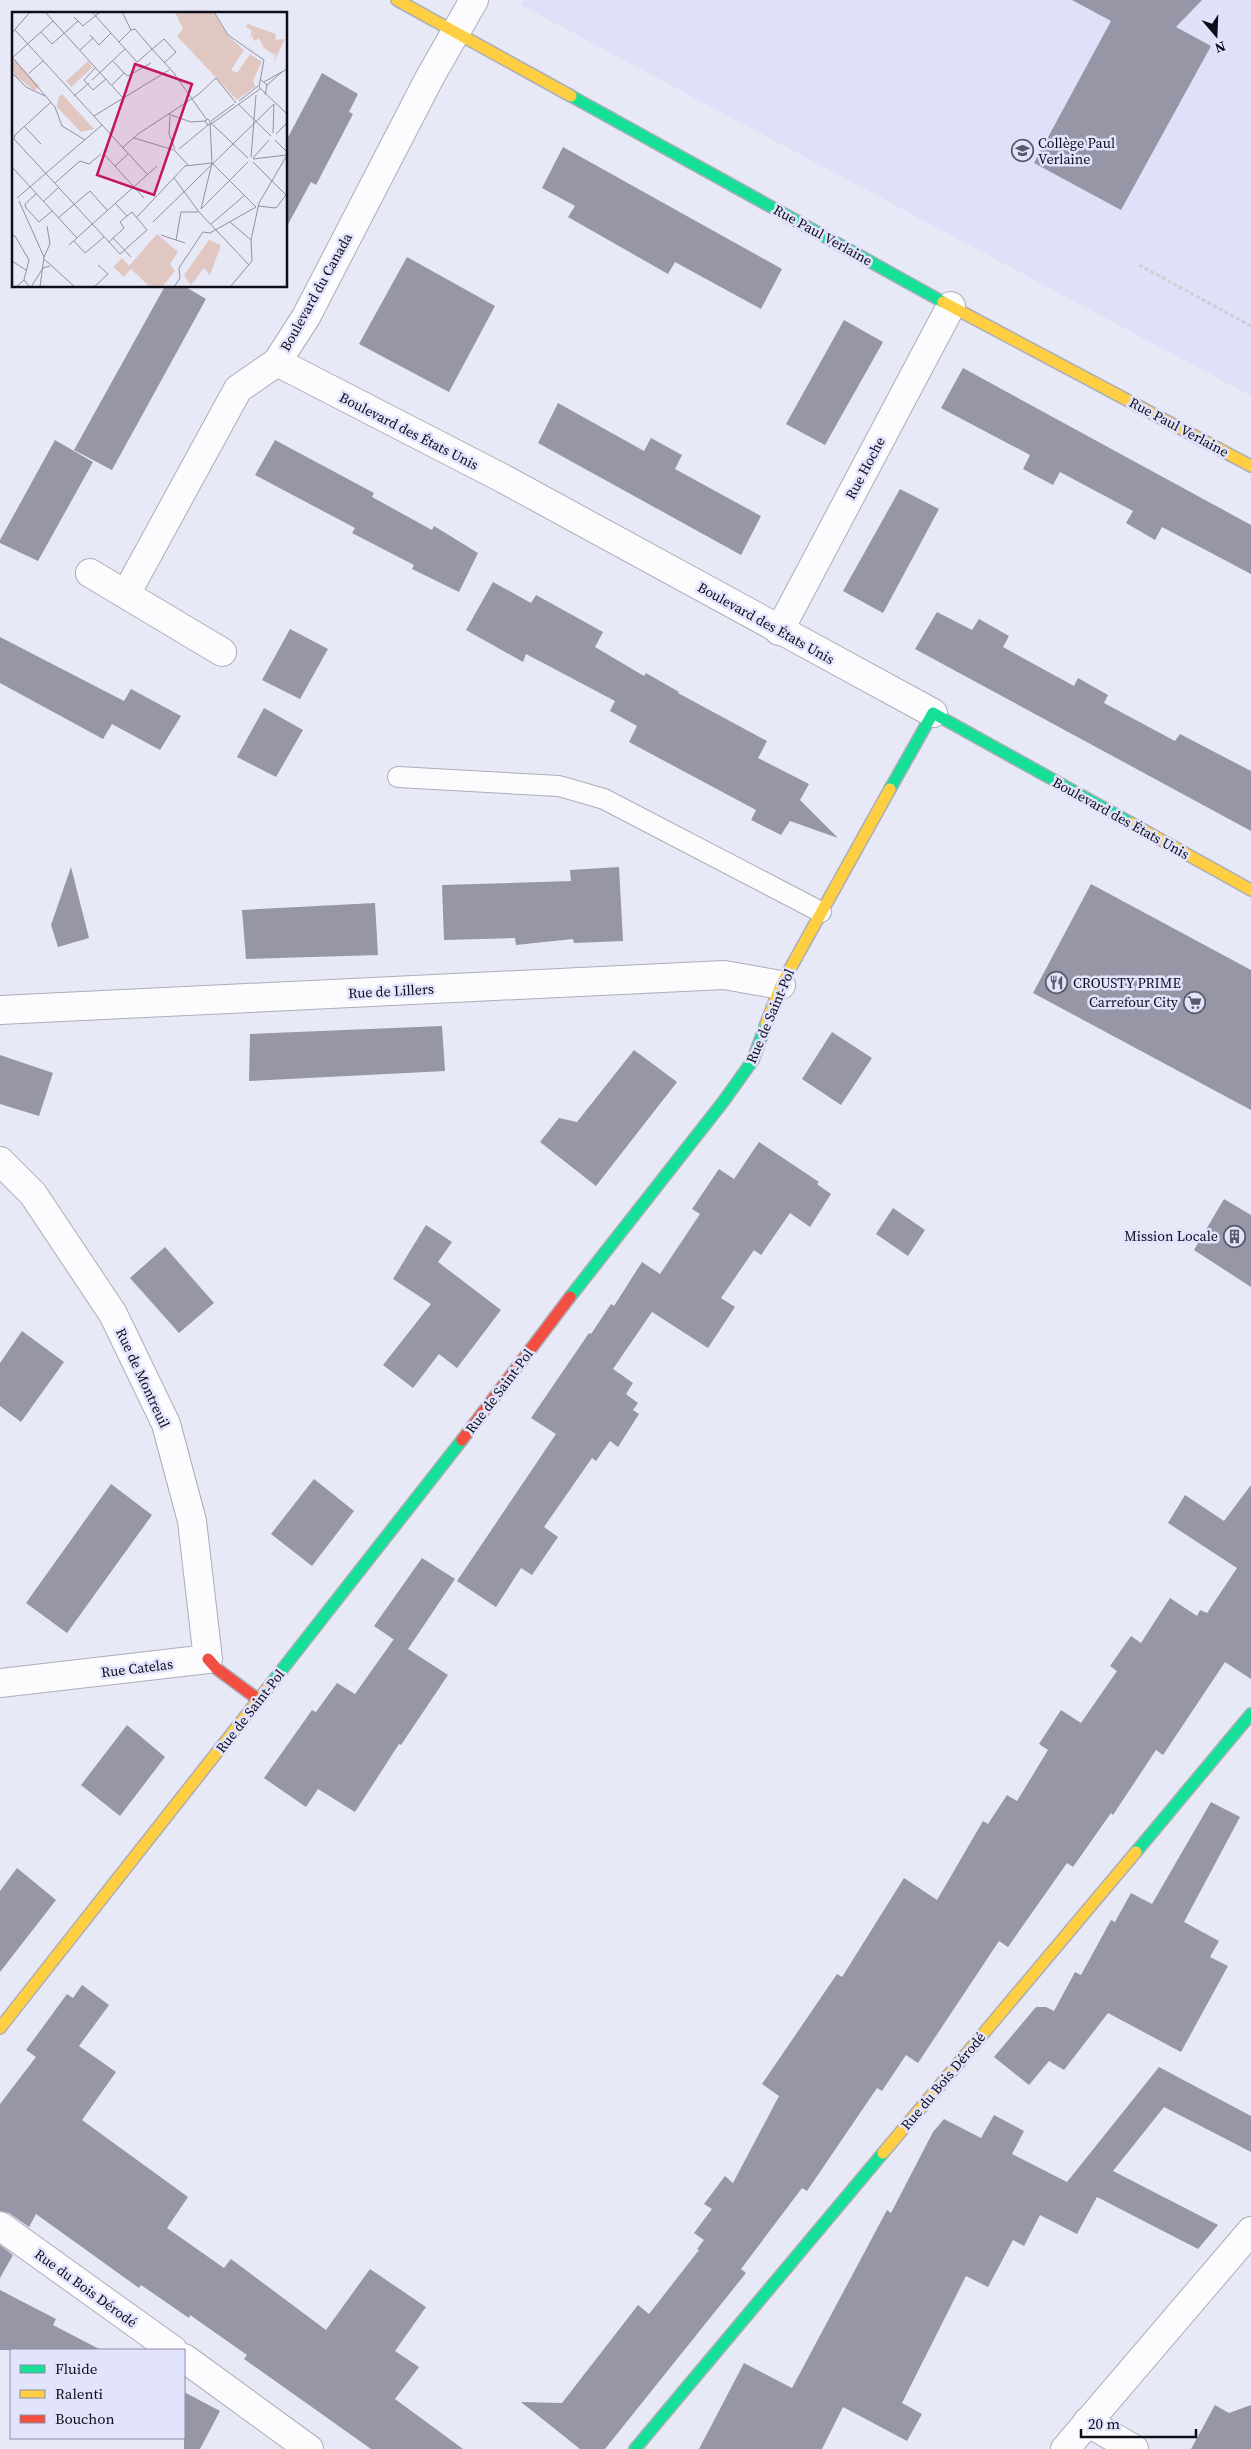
<svg xmlns="http://www.w3.org/2000/svg" width="1251" height="2449" font-family="'Source Serif 4',serif">
	<style>
		.built { fill: #dfe1f8 }
		.building { fill: #9696a7 }
		.lines { fill: none; stroke-linecap: round; stroke-linejoin: round }
		.lane-casing { stroke: #acadb9; stroke-width: 22 }
		.street-casing { stroke: #acadb9; stroke-width: 30 }
		.fast-casing { stroke: #acadb9; stroke-width: 14 }
		.slow-casing { stroke: #acadb9; stroke-width: 14 }
		.jam-casing { stroke: #acadb9; stroke-width: 14 }
		.path { stroke: #cfd0d4; stroke-width: 3; stroke-dasharray: 4 2.5; stroke-linecap: butt }
		.lane { stroke: #fcfcfe; stroke-width: 20 }
		.street { stroke: #fcfcfe; stroke-width: 28 }
		.fast { stroke: #16e098; stroke-width: 11 }
		.slow { stroke: #ffcf43; stroke-width: 11 }
		.jam { stroke: #f24e42; stroke-width: 11 }
		.labels { text-anchor: middle; dominant-baseline: central; stroke-width: 5; stroke-linejoin: round; paint-order: stroke }
		.poi-label { font-size: 14px; fill: #0e0e19; stroke: #e2e3fd; text-anchor: start }
		.street-label { font-size: 14px; fill: #0e0e19; stroke: #e2e3fd }
		.inset-road { fill: none; stroke: #91919e; stroke-width: 1 }
		.view { fill: #c2185b; fill-opacity: 0.15; stroke: #c2185b; stroke-width: 2.5 }
		.inset-edge { fill: none; stroke: #0e0e19; stroke-width: 2.5 }
	</style>
	<rect width="100%" height="100%" fill="#e8e9f7"/>
	<!-- built -->
	<path class="built" d="M 524,0 L 1251,0 L 1251,396 L 521,5 Z"/>
	<!-- building -->
	<g class="building">
		<path d="M 1072,0 L 1202,0 L 1176,27 L 1211,46 L 1121,210 L 1034,163 L 1111,21 Z"/>
		<path d="M 322,73 L 358,94 L 349,112 L 353,114 L 316,185 L 311,182 L 286,228 L 286,141 Z"/>
		<path d="M 563,147 L 782,269 L 761,309 L 675,262 L 668,274 L 568,217 L 575,206 L 542,188 Z"/>
		<path d="M 407,257 L 495,306 L 449,392 L 359,344 Z"/>
		<path d="M 165,286 L 184,286 L 206,299 L 112,470 L 74,450 Z"/>
		<path d="M 844,320 L 883,342 L 825,445 L 786,424 Z"/>
		<path d="M 963,368 L 1251,525 L 1251,574 L 1162,527 L 1155,540 L 1126,523 L 1133,511 L 1060,472 L 1053,485 L 1023,469 L 1030,455 L 941,408 Z"/>
		<path d="M 558,403 L 644,451 L 651,438 L 682,455 L 675,469 L 761,516 L 741,555 L 538,443 Z"/>
		<path d="M 55,440 L 93,462 L 38,561 L 0,543 L 0,540 Z"/>
		<path d="M 275,440 L 374,493 L 372,497 L 432,530 L 434,526 L 478,553 L 459,592 L 412,569 L 414,565 L 352,533 L 355,528 L 255,475 Z"/>
		<path d="M 900,489 L 939,509 L 883,613 L 843,591 Z"/>
		<path d="M 493,582 L 531,603 L 536,595 L 603,632 L 595,647 L 644,676 L 646,673 L 679,692 L 678,693 L 767,741 L 758,758 L 809,784 L 800,800 L 838,838 L 790,821 L 781,835 L 751,820 L 756,810 L 629,742 L 637,726 L 610,711 L 615,701 L 526,654 L 523,662 L 466,630 Z"/>
		<path d="M 937,612 L 972,630 L 979,619 L 1009,636 L 1003,647 L 1074,686 L 1078,678 L 1108,695 L 1104,703 L 1175,741 L 1180,734 L 1251,771 L 1251,831 L 915,649 Z"/>
		<path d="M 290,629 L 328,649 L 300,699 L 262,680 Z"/>
		<path d="M 0,637 L 124,701 L 131,689 L 181,716 L 160,750 L 112,724 L 103,739 L 0,683 Z"/>
		<path d="M 264,708 L 303,730 L 276,777 L 237,757 Z"/>
		<path d="M 71,867 L 89,938 L 58,947 L 51,925 Z"/>
		<path d="M 619,867 L 623,941 L 574,943 L 573,939 L 516,945 L 515,938 L 444,940 L 442,885 L 571,881 L 570,870 Z"/>
		<path d="M 1091,884 L 1251,970 L 1251,1110 L 1033,993 Z"/>
		<path d="M 375,903 L 378,955 L 246,959 L 242,910 Z"/>
		<path d="M 442,1026 L 445,1071 L 249,1081 L 250,1034 Z"/>
		<path d="M 832,1032 L 872,1058 L 841,1105 L 802,1079 Z"/>
		<path d="M 634,1050 L 677,1082 L 596,1186 L 540,1142 L 559,1118 L 577,1122 Z"/>
		<path d="M 0,1055 L 53,1073 L 39,1116 L 0,1104 Z"/>
		<path d="M 759,1142 L 819,1182 L 817,1184 L 831,1194 L 810,1227 L 790,1213 L 761,1255 L 754,1250 L 721,1298 L 735,1307 L 708,1348 L 652,1312 L 613,1369 L 633,1383 L 626,1394 L 638,1403 L 633,1410 L 639,1414 L 618,1447 L 610,1441 L 596,1461 L 592,1458 L 544,1527 L 558,1537 L 532,1575 L 521,1568 L 496,1607 L 457,1581 L 556,1434 L 531,1418 L 589,1333 L 591,1334 L 611,1304 L 614,1306 L 642,1262 L 660,1274 L 700,1214 L 692,1209 L 719,1169 L 734,1179 Z"/>
		<path d="M 1224,1199 L 1251,1215 L 1251,1287 L 1194,1250 Z"/>
		<path d="M 893,1208 L 925,1230 L 908,1256 L 876,1234 Z"/>
		<path d="M 426,1225 L 452,1242 L 438,1262 L 501,1310 L 457,1368 L 439,1354 L 413,1388 L 383,1365 L 431,1304 L 393,1279 Z"/>
		<path d="M 165,1247 L 214,1303 L 179,1333 L 130,1278 Z"/>
		<path d="M 22,1331 L 64,1362 L 21,1422 L 0,1406 L 0,1363 Z"/>
		<path d="M 314,1479 L 354,1511 L 312,1566 L 271,1534 Z"/>
		<path d="M 111,1484 L 152,1515 L 67,1633 L 26,1603 Z"/>
		<path d="M 1251,1485 L 1251,1679 L 1225,1662 L 1163,1755 L 1156,1750 L 1113,1815 L 1111,1813 L 1073,1867 L 1067,1863 L 1008,1947 L 999,1941 L 918,2063 L 906,2055 L 882,2091 L 877,2088 L 807,2191 L 802,2188 L 741,2269 L 746,2273 L 605,2449 L 580,2449 L 521,2402 L 562,2403 L 638,2305 L 649,2314 L 699,2250 L 697,2249 L 704,2240 L 694,2233 L 712,2209 L 704,2204 L 725,2176 L 733,2183 L 779,2096 L 762,2084 L 837,1974 L 842,1977 L 904,1878 L 937,1900 L 983,1821 L 988,1824 L 1007,1795 L 1017,1801 L 1048,1750 L 1039,1744 L 1061,1710 L 1081,1723 L 1117,1671 L 1110,1666 L 1131,1636 L 1141,1643 L 1170,1598 L 1197,1616 L 1200,1610 L 1207,1613 L 1237,1568 L 1168,1523 L 1185,1495 L 1224,1521 Z"/>
		<path d="M 422,1558 L 455,1579 L 408,1649 L 448,1675 L 401,1745 L 399,1744 L 355,1812 L 318,1789 L 306,1807 L 264,1778 L 312,1710 L 316,1712 L 337,1683 L 355,1694 L 394,1639 L 396,1641 L 374,1626 Z"/>
		<path d="M 127,1725 L 165,1757 L 120,1816 L 81,1785 Z"/>
		<path d="M 1211,1802 L 1240,1817 L 1184,1922 L 1219,1941 L 1210,1957 L 1228,1966 L 1181,2052 L 1108,2013 L 1064,2070 L 1049,2061 L 1029,2085 L 994,2057 L 1036,2007 L 1046,2007 L 1054,2011 L 1075,1972 L 1081,1975 L 1111,1920 L 1115,1922 L 1131,1893 L 1152,1904 Z"/>
		<path d="M 17,1868 L 56,1900 L 0,1972 L 0,1891 Z"/>
		<path d="M 82,1985 L 109,2005 L 79,2046 L 116,2072 L 82,2120 L 188,2197 L 167,2228 L 224,2268 L 231,2259 L 326,2330 L 370,2269 L 426,2307 L 395,2351 L 419,2367 L 395,2399 L 463,2449 L 371,2449 L 244,2359 L 247,2355 L 190,2315 L 189,2318 L 141,2285 L 139,2288 L 36,2214 L 29,2227 L 9,2213 L 0,2211 L 0,2104 L 36,2057 L 26,2050 L 67,1994 L 73,1998 Z"/>
		<path d="M 1159,2067 L 1251,2116 L 1251,2152 L 1164,2107 L 1113,2171 L 1218,2225 L 1198,2249 L 1097,2197 L 1077,2234 L 1040,2215 L 1024,2246 L 1013,2240 L 988,2287 L 966,2276 L 902,2403 L 922,2414 L 907,2441 L 843,2407 L 822,2449 L 699,2449 L 744,2363 L 792,2388 L 887,2210 L 891,2213 L 933,2132 L 944,2119 L 981,2138 L 994,2115 L 1024,2131 L 1012,2154 L 1067,2182 Z"/>
		<path d="M 0,2245 L 13,2255 L 0,2278 Z"/>
		<path d="M 0,2290 L 56,2319 L 53,2325 L 101,2350 L 0,2350 Z"/>
		<path d="M 184,2392 L 220,2411 L 200,2449 L 184,2449 Z"/>
		<path d="M 1215,2405 L 1229,2413 L 1251,2405 L 1251,2449 L 1191,2449 Z"/>
	</g>
	<g class="lines">
		<defs>
			<path id="lane" d="M 398,777 L 559,786 L 604,799 L 821,912"/>
			<g id="street">
				<path d="M 277,362 L 504,479 L 933,713"/>
				<path d="M 90,573 L 222,652"/>
				<path d="M 126,594 L 238,389 L 277,362 L 306,317 L 430,77 L 474,0"/>
				<path d="M 779,631 L 951,306"/>
				<path d="M 0,1010 L 724,975 L 781,985"/>
				<path d="M 0,1161 L 33,1194 L 113,1314 L 166,1424 L 192,1521 L 208,1659 L 0,1683"/>
				<path d="M 0,2226 L 173,2350"/>
				<path d="M 184,2358 L 309,2449"/>
				<path d="M 1087,2422 L 1134,2449"/>
				<path d="M 1065,2449 L 1251,2231"/>
			</g>
			<g id="fast">
				<path d="M 571,96 L 943,302"/>
				<path d="M 890,789 L 933,713 L 1131,823"/>
				<path d="M 570,1297 L 723,1102 L 753,1060 L 766,1024"/>
				<path d="M 270,1685 L 462,1440"/>
				<path d="M 1136,1852 L 1251,1714"/>
				<path d="M 635,2449 L 883,2153"/>
			</g>
			<g id="slow">
				<path d="M 397,0 L 571,96"/>
				<path d="M 943,302 L 1251,466"/>
				<path d="M 1131,823 L 1251,890"/>
				<path d="M 766,1024 L 781,985 L 890,789"/>
				<path d="M 0,2028 L 270,1685"/>
				<path d="M 883,2153 L 1136,1852"/>
			</g>
			<g id="jam">
				<path d="M 462,1440 L 570,1297"/>
				<path d="M 208,1659 L 217,1669 L 259,1700"/>
			</g>
		</defs>
		<!-- lane casing -->
		<use href="#lane" class="lane-casing"/>
		<!-- street casing -->
		<use href="#street" class="street-casing"/>
		<!-- fast casing -->
		<use href="#fast" class="fast-casing"/>
		<!-- slow casing -->
		<use href="#slow" class="slow-casing"/>
		<!-- jam casing -->
		<use href="#jam" class="jam-casing"/>
		<!-- path -->
		<path class="path" d="M 1139,265 L 1251,326"/>
		<!-- lane -->
		<use href="#lane" class="lane"/>
		<!-- street -->
		<use href="#street" class="street"/>
		<!-- fast -->
		<use href="#fast" class="fast"/>
		<!-- slow -->
		<use href="#slow" class="slow"/>
		<!-- jam -->
		<use href="#jam" class="jam"/>
	</g>
	<!-- icons -->
	<defs>
		<symbol id="school-ring" viewBox="-11 -11 22 22"><circle r="9.5" fill="#e2e3fd" stroke="#5a5b67" stroke-width="1.5"/><path d="M0-5L7-2L0 1L-7-2ZM-4 1L0 2.5L4 1V4Q0 6-4 4Z" fill="#5a5b67"/></symbol>
		<symbol id="restaurant-ring" viewBox="-11 -11 22 22"><circle r="9.5" fill="#e2e3fd" stroke="#5a5b67" stroke-width="1.5"/><path d="M-5-6h1v4h1v-4h1v4h1v-4h1v5L-1.5 .5V6h-2V.5L-5-1ZM5-6V6H3V1.5H1.5Q1.5-4 5-6Z" fill="#5a5b67"/></symbol>
		<symbol id="supermarket-ring" viewBox="-11 -11 22 22"><circle r="9.5" fill="#e2e3fd" stroke="#5a5b67" stroke-width="1.5"/><path d="M-6-5.5h2.5l.6 2H6L4.5 2H-2.5L-4.4-4H-6ZM-1.5 3.2a1.3 1.3 0 1 0 .1 0ZM3 3.2a1.3 1.3 0 1 0 .1 0Z" fill="#5a5b67"/></symbol>
		<symbol id="building-ring" viewBox="-11 -11 22 22"><circle r="9.5" fill="#e2e3fd" stroke="#5a5b67" stroke-width="1.5"/><path d="M-4-6H4V6H1V3H-1V6H-4ZM-2.5-4.3h1.7v1.8h-1.7ZM.8-4.3h1.7v1.8H.8ZM-2.5-1h1.7V.8h-1.7ZM.8-1h1.7V.8H.8Z" fill="#5a5b67"/></symbol>
	</defs>
	<g fill-rule="evenodd">
		<use href="#school-ring" x="1010" y="138" width="25" height="25"/>
		<use href="#restaurant-ring" x="1044" y="970" width="25" height="25"/>
		<use href="#supermarket-ring" x="1182" y="990" width="25" height="25"/>
		<use href="#building-ring" x="1222" y="1224" width="25" height="25"/>
	</g>
	<g class="labels">
		<!-- poi labels -->
		<g class="poi-label">
			<text x="1038" y="143">Collège Paul<tspan x="1038" dy="16">Verlaine</tspan></text>
			<text x="1073" y="983">CROUSTY PRIME</text>
			<text x="1178" y="1002" text-anchor="end">Carrefour City</text>
			<text x="1218" y="1236" text-anchor="end">Mission Locale</text>
		</g>
		<!-- street labels -->
		<g class="street-label">
			<text transform="translate(823 235) rotate(29)">Rue Paul Verlaine</text>
			<text transform="translate(316 292) rotate(-61)">Boulevard du Canada</text>
			<text transform="translate(1179 427) rotate(28)">Rue Paul Verlaine</text>
			<text transform="translate(409 431) rotate(27)">Boulevard des États Unis</text>
			<text transform="translate(865 468) rotate(-62)">Rue Hoche</text>
			<text transform="translate(766 623) rotate(29)">Boulevard des États Unis</text>
			<text transform="translate(1121 818) rotate(29)">Boulevard des États Unis</text>
			<text transform="translate(391 991) rotate(-3)">Rue de Lillers</text>
			<text transform="translate(770 1016) rotate(-67)">Rue de Saint-Pol</text>
			<text transform="translate(143 1378) rotate(65)">Rue de Montreuil</text>
			<text transform="translate(499 1391) rotate(-53)">Rue de Saint-Pol</text>
			<text transform="translate(137 1668) rotate(-7)">Rue Catelas</text>
			<text transform="translate(250 1711) rotate(-52)">Rue de Saint-Pol</text>
			<text transform="translate(943 2081) rotate(-50)">Rue du Bois Dérodé</text>
			<text transform="translate(86 2288) rotate(36)">Rue du Bois Dérodé</text>
		</g>
	</g>
	<!-- overview -->
	<g transform="translate(12 12)">
		<rect width="275" height="275" fill="#e8e9f7"/>
		<path d="M 163,0 L 201,0 L 216,24 L 232,38 L 219,58 L 225,61 L 238,42 L 250,50 L 241,68 L 243,75 L 225,88 L 165,24 L 171,17 ZM 236,12 L 264,22 L 263,28 L 273,27 L 261,52 L 264,40 L 262,43 L 252,36 L 247,26 L 243,29 L 240,26 L 242,23 L 238,25 L 240,19 L 234,15 ZM 3,48 L 27,74 L 23,79 L 2,63 L 0,51 ZM 76,49 L 81,55 L 59,75 L 54,69 ZM 50,82 L 82,117 L 69,120 L 45,95 L 46,86 ZM 145,222 L 166,240 L 158,252 L 163,259 L 150,275 L 138,275 L 119,257 L 112,265 L 101,255 L 110,246 L 117,254 ZM 197,228 L 209,233 L 198,263 L 192,256 L 179,273 L 172,263 Z" fill="#e1c7c1"/>
		<path class="inset-road" d="M 33,0 L 111,86M 80,0 L 125,50 L 152,27 L 164,40 L 152,51M 202,0 L 216,23 L 252,48 L 247,75 L 275,102M 62,5 L 71,14 L 88,0M 3,18 L 135,162M 119,18 L 123,17 L 140,37M 29,20 L 40,32 L 66,9M 0,21 L 18,0M 78,23 L 87,33 L 99,21M 107,30 L 119,18 L 110,0M 140,37 L 161,60 L 195,108M 68,38 L 81,26M 0,45 L 43,95 L 50,114 L 73,128M 0,46 L 41,9M 84,55 L 72,68 L 81,78 L 94,67M 0,61 L 14,75 L 33,84M 17,61 L 31,49M 112,61 L 116,64 L 139,51M 248,67 L 255,73 L 253,83M 80,68 L 113,37M 252,70 L 275,57M 100,73 L 112,61 L 101,49M 255,73 L 270,60M 62,84 L 77,71M 227,89 L 246,74M 39,90 L 3,123 L 2,127 L 108,242 L 135,218 L 120,200 L 115,204M 226,92 L 259,124M 156,102 L 179,110 L 193,109M 82,104 L 157,58M 158,104 L 157,122 L 163,137M 199,109 L 222,92M 199,111 L 196,107 L 193,109 L 196,113 L 202,110 L 248,77M 199,111 L 236,146M 12,114 L 29,132M 261,121 L 262,92M 264,122 L 275,111M 122,126 L 162,138M 263,128 L 275,140M 110,136 L 126,122 L 187,82 L 204,66 L 224,91M 167,137 L 196,113M 162,138 L 176,153M 91,141 L 132,186M 239,145 L 244,83M 241,146 L 257,128M 241,147 L 275,143M 241,150 L 275,184M 200,151 L 244,195M 103,154 L 116,142M 0,155 L 65,226M 162,166 L 187,200 L 237,253M 43,171 L 68,149 L 77,152 L 89,142M 24,182 L 13,192 L 14,196 L 27,210 L 40,199M 5,186 L 90,113M 7,189 L 32,245 L 28,275M 32,189 L 47,175M 246,194 L 264,196 L 274,183M 189,197 L 200,151 L 198,111M 189,197 L 236,150M 125,205 L 173,154 L 200,151M 46,206 L 78,179 L 95,198M 141,210 L 262,92M 218,210 L 239,228M 199,212 L 233,183M 0,223 L 3,224 L 17,248 L 12,268M 149,223 L 173,231M 101,226 L 119,245M 164,228 L 169,200 L 186,200M 62,229 L 73,241 L 92,225M 97,230 L 112,216 L 108,210 L 115,204 L 103,191M 57,233 L 145,154M 32,245 L 38,232 L 35,214M 32,247 L 63,275M 0,249 L 14,258M 4,275 L 12,268 L 18,275M 19,275 L 31,256 L 38,254M 82,275 L 96,262 L 86,253M 162,275 L 168,266 L 167,256 L 191,220 L 198,221 L 244,195M 218,275 L 240,249 L 239,228 L 247,191 L 275,143"/>
		<path class="view" d="M 123,52 L 180,72 L 142,183 L 85,163 Z"/>
		<rect width="275" height="275" class="inset-edge"/>
	</g>
	<!-- legend -->
	<rect x="10" y="2349" width="175" height="90" fill="#e2e3fd" stroke="#8d8ea2"/>
	<rect x="20" y="2365" width="25" height="8" fill="#16e098" stroke="#8d8ea2"/>
	<text x="55" y="2374" font-size="15" fill="#0e0e19">Fluide</text>
	<rect x="20" y="2390" width="25" height="8" fill="#ffcf43" stroke="#8d8ea2"/>
	<text x="55" y="2399" font-size="15" fill="#0e0e19">Ralenti</text>
	<rect x="20" y="2415" width="25" height="8" fill="#f24e42" stroke="#8d8ea2"/>
	<text x="55" y="2424" font-size="15" fill="#0e0e19">Bouchon</text>
	<!-- north arrow -->
	<g transform="translate(1216 35) rotate(161)" stroke="#e2e3fd" stroke-width="4" paint-order="stroke">
	<path d="M0-4L9 19L0 12L-9 19Z" fill="#0e0e19"/>
	<text y="-8" font-size="14" font-weight="bold" text-anchor="middle" fill="#0e0e19">N</text>
	</g>
	<!-- scale -->
	<path d="M1081 2429v8h115v-8" fill="none" stroke="#0e0e19" stroke-width="2.5"/>
	<text x="1088" y="2429" font-size="15" fill="#0e0e19" stroke="#e2e3fd" stroke-width="4" paint-order="stroke">20 m</text>
</svg>
